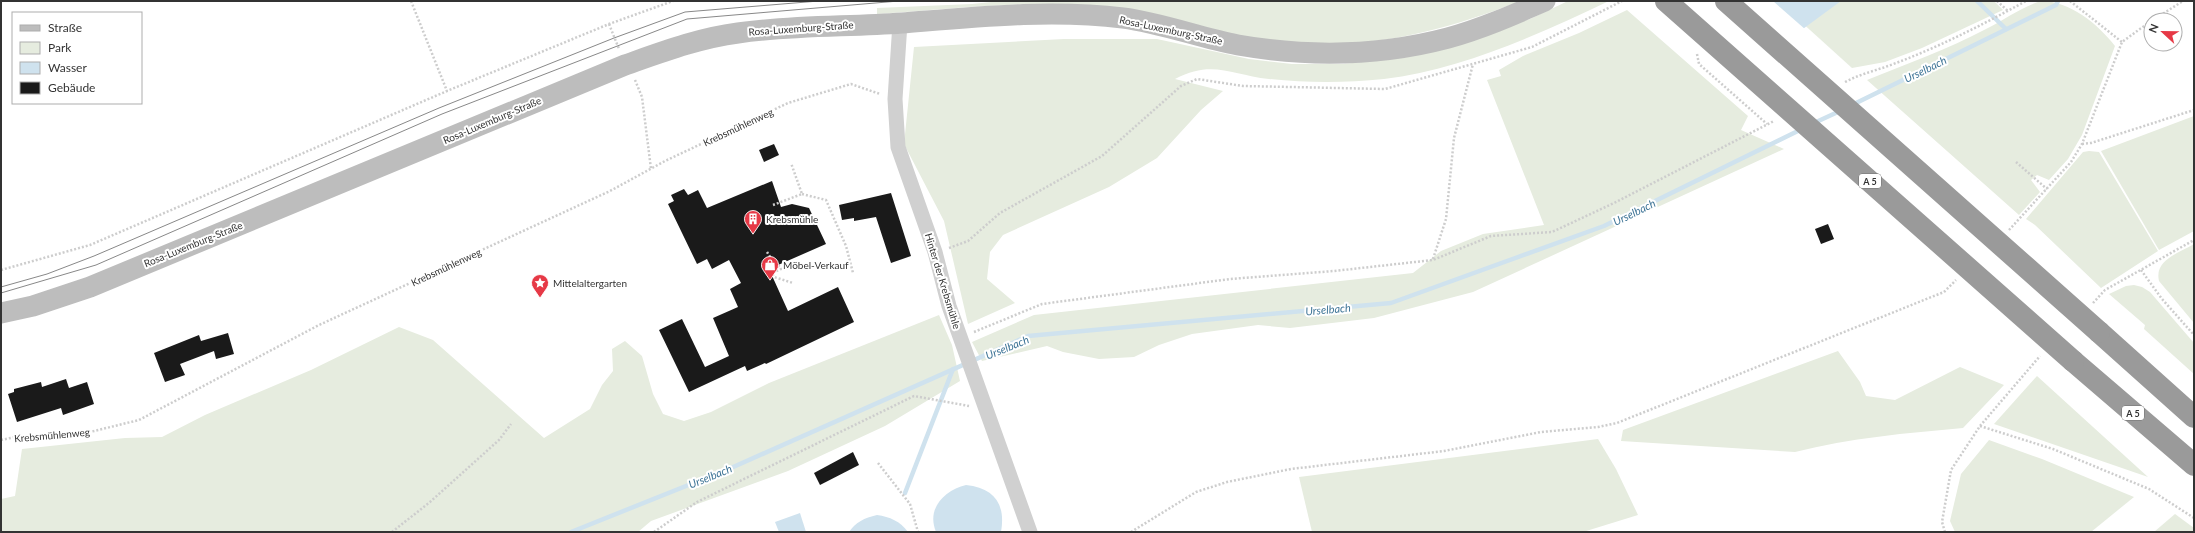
<svg xmlns="http://www.w3.org/2000/svg" width="2195" height="533" font-family="Lato,sans-serif">
	<style>
		.green { fill: #e6ecdf }
		.water { fill: #cfe2ee }
		.pier { fill: #fff }
		.lines { fill: none; stroke-linecap: round; stroke-linejoin: round }
		.stream { stroke: #cfe2ee; stroke-width: 4.5 }
		.building { fill: #1a1a1a }
		.path { stroke: #cdcdcd; stroke-width: 2.5; stroke-dasharray: 2 2; stroke-linecap: butt }
		.minor { stroke: #d0d0d0; stroke-width: 15 }
		.secondary { stroke: #bdbdbd; stroke-width: 21 }
		.motorway { stroke: #9a9a9a; stroke-width: 22 }
		.tram { stroke: #888; stroke-width: 1 }
		.motorway-bridge { stroke: #9a9a9a; stroke-width: 22 }
		.labels { text-anchor: middle; dominant-baseline: central; stroke-width: 4; stroke-linejoin: round; paint-order: stroke }
		.shield { fill: #fff; stroke: #707070; stroke-width: 1 }
		.shield-label { font-size: 9px; font-weight: bold; fill: #333 }
		.street-label { font-size: 10px; fill: #333; stroke: #fff }
		.poi-label { font-size: 10px; fill: #333; stroke: #fff; text-anchor: start }
		.water-label { font-size: 11px; font-style: italic; fill: #3f7597; stroke: #fff }
	</style>
	<rect width="100%" height="100%" fill="#fff"/>
	<!-- green -->
	<g class="green">
		<path d="M 1001,1 L 1520,1 C 1440,33 1358,53 1271,41 C 1212,33 1155,13 1097,6 C 1025,0 950,9 877,14 L 877,8 L 972,4 Z"/>
		<path d="M 1568,1 L 1609,1 C 1540,34 1461,70 1384,79 C 1346,83 1307,83 1269,79 C 1232,75 1212,59 1175,79 L 1223,91 L 1201,110 L 1157,158 L 1109,187 L 1003,235 L 990,252 L 987,279 L 1015,303 L 968,324 L 944,221 L 904,144 L 914,47 L 1064,39 L 1157,39 L 1249,59 L 1292,64 L 1343,64 L 1408,57 L 1530,19 Z"/>
		<path d="M 1778,1 L 1994,1 L 2003,10 L 1922,48 L 1885,62 L 1852,68 Z"/>
		<path d="M 2041,1 C 2070,1 2098,24 2115,46 L 2082,135 L 2068,159 L 2049,180 L 2037,175 L 2031,180 L 2040,192 L 2019,215 L 1867,80 C 1907,64 1948,49 1986,29 C 2004,20 2021,7 2041,1 Z"/>
		<path d="M 1627,10 L 1748,116 L 1741,130 L 1784,149 L 1473,292 L 1374,318 L 1290,328 L 1258,325 L 1192,334 L 1159,345 L 1134,357 L 1099,359 L 1063,352 L 1047,346 L 982,361 L 972,342 L 1034,315 L 1413,273 L 1441,251 L 1483,234 L 1544,225 L 1487,80 L 1501,76 L 1499,70 L 1523,56 L 1579,33 Z"/>
		<path d="M 2194,116 L 2194,231 L 2159,250 L 2101,151 Z"/>
		<path d="M 2089,151 L 2099,152 L 2158,251 L 2101,288 L 2035,225 L 2026,219 L 2083,152 Z"/>
		<path d="M 2194,244 L 2194,323 L 2159,281 C 2154,260 2179,253 2194,244 Z"/>
		<path d="M 2134,285 L 2142,287 L 2150,292 L 2194,343 L 2194,374 L 2144,329 L 2145,325 L 2109,294 L 2126,286 Z"/>
		<path d="M 939,315 L 952,345 L 960,381 L 885,426 L 788,471 L 651,521 L 638,532 L 1,532 L 1,499 L 15,496 L 22,449 L 125,438 L 162,437 L 205,415 L 311,370 L 399,327 L 433,340 L 544,438 L 590,409 L 602,385 L 613,371 L 612,349 L 625,341 L 642,356 L 653,394 L 663,414 L 684,421 L 711,412 L 769,383 Z"/>
		<path d="M 1838,351 L 1860,382 L 1866,396 L 1895,400 L 1960,367 L 2004,385 L 1963,428 C 1907,433 1850,438 1795,452 L 1621,441 L 1623,430 Z"/>
		<path d="M 2037,376 L 2148,477 L 1994,424 Z"/>
		<path d="M 1598,439 L 1616,469 L 1638,515 L 1583,532 L 1312,532 L 1299,477 Z"/>
		<path d="M 1989,440 L 2042,459 L 2134,497 L 2091,532 L 1955,532 L 1950,521 L 1961,474 Z"/>
		<path d="M 2175,514 L 2194,528 L 2194,532 L 2154,532 Z"/>
	</g>
	<!-- water -->
	<g class="water">
		<path d="M 1753,1 L 1841,1 L 1754,65 Z"/>
		<path d="M 966,485 C 994,488 1006,504 1001,532 L 936,532 C 926,508 945,490 966,485 Z"/>
		<path d="M 800,513 L 806,532 L 779,532 L 775,522 Z"/>
		<path d="M 877,515 C 890,517 900,521 908,532 L 849,532 C 856,522 864,518 877,515 Z"/>
	</g>
	<!-- pier -->
	<path class="pier" d="M 1750,1 L 1773,1 L 1806,30 L 1755,67 L 1730,52 Z"/>
	<g class="lines">
		<!-- stream -->
		<g class="stream">
			<path d="M 1977,1 L 2006,29"/>
			<path d="M 1852,105 L 2056,5 L 2058,1"/>
			<path d="M 1814,123 L 1840,111"/>
			<path d="M 905,493 L 953,369"/>
			<path d="M 571,532 L 731,468 L 1028,336 L 1391,303 L 1604,226 L 1802,129"/>
		</g>
	</g>
	<!-- building -->
	<g class="building">
		<path d="M 774,144 L 779,155 L 764,162 L 759,150 Z"/>
		<path d="M 772,181 L 781,207 L 792,204 L 809,208 L 826,244 L 769,269 L 788,311 L 838,287 L 854,322 L 766,364 L 765,363 L 747,371 L 745,366 L 689,392 L 659,330 L 682,319 L 705,367 L 729,356 L 713,318 L 738,307 L 730,289 L 741,283 L 729,260 L 712,269 L 707,259 L 697,264 L 668,204 L 674,201 L 671,195 L 684,189 L 688,195 L 698,190 L 707,208 Z"/>
		<path d="M 891,193 L 911,256 L 891,263 L 876,217 L 854,221 L 854,218 L 842,220 L 839,205 Z"/>
		<path d="M 1828,224 L 1834,239 L 1821,244 L 1815,229 Z"/>
		<path d="M 228,333 L 234,354 L 216,359 L 214,351 L 180,364 L 185,375 L 165,382 L 154,353 L 199,335 L 201,341 Z"/>
		<path d="M 66,379 L 69,388 L 87,382 L 94,404 L 63,415 L 61,408 L 17,422 L 8,394 L 14,392 L 14,389 L 41,382 L 42,387 Z"/>
		<path d="M 853,452 L 859,465 L 820,485 L 814,473 Z"/>
	</g>
	<g class="lines">
		<!-- path -->
		<g class="path">
			<path d="M 411,1 L 447,91"/>
			<path d="M 1997,1 L 2008,11"/>
			<path d="M 2070,1 L 2122,42"/>
			<path d="M 2153,20 L 2183,1"/>
			<path d="M 609,24 L 619,49"/>
			<path d="M 1697,54 L 1699,64 L 1767,124"/>
			<path d="M 635,80 L 642,97 L 651,169"/>
			<path d="M 1845,82 C 1862,73 1879,70 1896,63 C 1941,46 1984,24 2026,1"/>
			<path d="M 2082,144 L 2091,143 L 2194,110"/>
			<path d="M 2016,162 L 2047,189"/>
			<path d="M 802,194 L 826,200 L 846,246 L 853,273"/>
			<path d="M 773,205 L 802,194 L 791,163"/>
			<path d="M 2009,230 L 2071,162 L 2082,144 L 2122,42 L 2151,21"/>
			<path d="M 949,248 L 968,241 L 1000,213 L 1102,156 L 1181,86 L 1197,79 L 1243,86 L 1385,89 L 1532,47 L 1622,1"/>
			<path d="M 767,252 L 774,263 L 770,265 L 773,269 L 779,266 L 781,269 L 772,273 L 774,277 L 793,283"/>
			<path d="M 1433,259 L 1446,219 L 1454,138 L 1473,64"/>
			<path d="M 1,270 L 90,245 L 447,91 L 609,24 L 673,1"/>
			<path d="M 2141,270 L 2162,299 L 2194,335"/>
			<path d="M 2093,303 L 2105,290 L 2194,240"/>
			<path d="M 974,332 L 1042,304 L 1230,279 L 1334,271 L 1433,260 L 1491,236 L 1552,232 L 1614,203 L 1774,121"/>
			<path d="M 1980,426 L 2053,449 L 2149,489 L 2194,518"/>
			<path d="M 1,440 L 15,437 L 90,432 L 139,420 L 319,325 L 610,191 L 665,161 L 788,103 L 851,84 L 880,94"/>
			<path d="M 878,463 L 910,504 L 918,532"/>
			<path d="M 392,532 L 430,502 L 499,440 L 511,424"/>
			<path d="M 654,532 L 697,502 L 914,396 L 969,406"/>
			<path d="M 1131,532 L 1196,492 L 1227,482 L 1291,469 L 1444,451 L 1541,432 L 1598,427 L 1617,423 L 1944,292 L 1956,280"/>
			<path d="M 1945,532 L 1942,522 L 1951,470 L 1980,426 L 2040,356"/>
		</g>
		<!-- minor -->
		<path class="minor" d="M 900,23 L 895,99 L 898,147 L 935,252 L 949,306 L 1030,532"/>
		<!-- secondary -->
		<path class="secondary" d="M 1,313 L 33,306 L 90,287 L 625,65 C 662,52 699,38 738,33 C 793,25 848,27 902,23 C 975,17 1051,9 1123,18 C 1162,23 1200,38 1238,45 C 1307,57 1380,56 1448,38 C 1481,29 1513,15 1545,1"/>
		<!-- motorway -->
		<g class="motorway">
			<path d="M 2099,332 L 2194,417"/>
			<path d="M 2073,361 L 2194,465"/>
		</g>
		<!-- tram -->
		<g class="tram">
			<path d="M 1,287 L 47,274 L 94,256 L 439,108 L 614,38 L 685,12 L 819,1"/>
			<path d="M 1,293 L 96,265 L 442,114 L 687,19 L 899,1"/>
		</g>
		<!-- motorway-bridge -->
		<g class="motorway-bridge">
			<path d="M 1666,1 L 2073,361"/>
			<path d="M 1726,1 L 2099,332"/>
		</g>
	</g>
	<!-- icons -->
	<defs>
		<symbol id="building-pin" viewBox="-11 -11 22 30"><path d="M0 17L-7.5 6A9.5 9.5 0 1 1 7.5 6Z" fill="#e63946" stroke="#fff"/><path d="M-4-6H4V6H1V3H-1V6H-4ZM-2.5-4.3h1.7v1.8h-1.7ZM.8-4.3h1.7v1.8H.8ZM-2.5-1h1.7V.8h-1.7ZM.8-1h1.7V.8H.8Z" fill="#fff"/></symbol>
		<symbol id="shop-pin" viewBox="-11 -11 22 30"><path d="M0 17L-7.5 6A9.5 9.5 0 1 1 7.5 6Z" fill="#e63946" stroke="#fff"/><path d="M-5-2.5h2.3a2.7 3.5 0 0 1 5.4 0H5L5.5 6h-11ZM-1.5-2.5h3a1.5 2.3 0 0 0-3 0Z" fill="#fff"/></symbol>
		<symbol id="sight-pin" viewBox="-11 -11 22 30"><path d="M0 17L-7.5 6A9.5 9.5 0 1 1 7.5 6Z" fill="#e63946" stroke="#fff"/><path d="M0-6L1.8-2.2L6-1.7L2.9 1.2L3.7 5.4L0 3.3L-3.7 5.4L-2.9 1.2L-6-1.7L-1.8-2.2Z" fill="#fff"/></symbol>
	</defs>
	<g fill-rule="evenodd">
		<use href="#building-pin" x="743" y="209" width="20" height="27"/>
		<use href="#shop-pin" x="760" y="255" width="20" height="27"/>
		<use href="#sight-pin" x="530" y="273" width="20" height="27"/>
	</g>
	<g class="labels">
		<!-- shield labels -->
		<g class="shield">
			<rect x="1859" y="174" width="22" height="14" rx="3"/>
			<rect x="2122" y="406" width="22" height="14" rx="3"/>
		</g>
		<g class="shield-label">
			<text x="1870" y="181">A 5</text>
			<text x="2133" y="413">A 5</text>
		</g>
		<!-- street labels -->
		<g class="street-label">
			<text transform="translate(801 28) rotate(-4)">Rosa-Luxemburg-Straße</text>
			<text transform="translate(1171 30) rotate(12)">Rosa-Luxemburg-Straße</text>
			<text transform="translate(492 120) rotate(-23)">Rosa-Luxemburg-Straße</text>
			<text transform="translate(738 127) rotate(-25)">Krebsmühlenweg</text>
			<text transform="translate(193 244) rotate(-22)">Rosa-Luxemburg-Straße</text>
			<text transform="translate(446 267) rotate(-25)">Krebsmühlenweg</text>
			<text transform="translate(943 281) rotate(73)">Hinter der Krebsmühle</text>
			<text transform="translate(52 435) rotate(-5)">Krebsmühlenweg</text>
		</g>
		<!-- poi labels -->
		<g class="poi-label">
			<text x="766" y="219">Krebsmühle</text>
			<text x="783" y="265">Möbel-Verkauf</text>
			<text x="553" y="283">Mittelaltergarten</text>
		</g>
		<!-- water labels -->
		<g class="water-label">
			<text transform="translate(1925 69) rotate(-26)">Urselbach</text>
			<text transform="translate(1634 212) rotate(-26)">Urselbach</text>
			<text transform="translate(1328 309) rotate(-5)">Urselbach</text>
			<text transform="translate(1007 347) rotate(-22)">Urselbach</text>
			<text transform="translate(710 476) rotate(-22)">Urselbach</text>
		</g>
	</g>
	<!-- border -->
	<rect width="2195" height="533" fill="none" stroke="#333333" stroke-width="4"/>
	<!-- legend -->
	<rect x="12" y="12" width="130" height="92" fill="#ffffff" stroke="#adadad"/>
	<rect x="20" y="25" width="20" height="6" fill="#bdbdbd" stroke="#adadad"/>
	<text x="48" y="32" font-size="12" fill="#333333">Straße</text>
	<rect x="20" y="42" width="20" height="12" fill="#e6ecdf" stroke="#adadad"/>
	<text x="48" y="52" font-size="12" fill="#333333">Park</text>
	<rect x="20" y="62" width="20" height="12" fill="#cfe2ee" stroke="#adadad"/>
	<text x="48" y="72" font-size="12" fill="#333333">Wasser</text>
	<rect x="20" y="82" width="20" height="12" fill="#1a1a1a" stroke="#adadad"/>
	<text x="48" y="92" font-size="12" fill="#333333">Gebäude</text>
	<!-- north arrow -->
	<g transform="translate(2163 32) rotate(292)"><circle r="19" fill="#ffffff" stroke="#adadad"/>
	<path d="M0-3L7 15L0 10L-7 15Z" fill="#e63946"/>
	<text y="-6" font-size="11" font-weight="bold" text-anchor="middle" fill="#333333">N</text>
	</g>
</svg>
